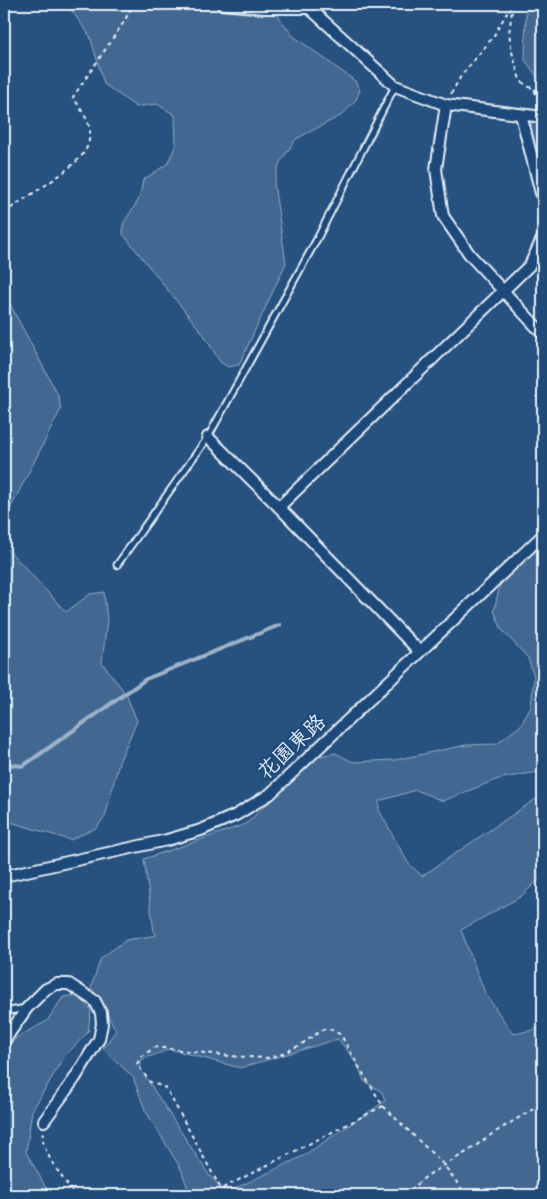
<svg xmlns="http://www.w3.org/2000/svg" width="547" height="1199" font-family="Itim,'LXGW WenKai TC',sans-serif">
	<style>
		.green { fill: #436891; stroke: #96acc4; fill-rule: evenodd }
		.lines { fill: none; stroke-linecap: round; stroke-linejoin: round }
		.stream { stroke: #9db3c9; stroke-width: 4 }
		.lane-casing { stroke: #e8f1f8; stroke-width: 9 }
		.street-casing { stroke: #e8f1f8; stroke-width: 14 }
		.path { stroke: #e8f1f8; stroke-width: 2; stroke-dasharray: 4 4; stroke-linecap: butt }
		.lane { stroke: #1f4a7a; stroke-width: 5 }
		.street { stroke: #1f4a7a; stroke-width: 10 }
		.path-bridge { stroke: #e8f1f8; stroke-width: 2; stroke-dasharray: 4 4; stroke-linecap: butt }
		.labels { text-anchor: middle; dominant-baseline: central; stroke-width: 4.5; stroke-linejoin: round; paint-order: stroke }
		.street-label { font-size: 21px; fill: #e8f1f8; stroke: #1f4a7a }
	</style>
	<rect width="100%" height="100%" fill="#27517f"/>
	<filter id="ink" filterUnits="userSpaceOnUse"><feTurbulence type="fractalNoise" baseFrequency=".02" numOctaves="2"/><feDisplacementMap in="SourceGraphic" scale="10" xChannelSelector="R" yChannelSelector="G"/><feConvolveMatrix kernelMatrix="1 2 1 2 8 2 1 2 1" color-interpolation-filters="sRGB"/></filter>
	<g filter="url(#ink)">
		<!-- green -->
		<g class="green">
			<path d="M 67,4 L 270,4 L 292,35 L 355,81 L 360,90 L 356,100 L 342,115 L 296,139 L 279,164 L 274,184 L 286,263 L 239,365 L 228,367 L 220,362 L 204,335 L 123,234 L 123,224 L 139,199 L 143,180 L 167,164 L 176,145 L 175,115 L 157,104 L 136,107 L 104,84 L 90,36 Z"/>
			<path d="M 526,4 L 543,4 L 543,85 L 525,60 Z"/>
			<path d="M 543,117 L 543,165 L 533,140 L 531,120 Z"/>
			<path d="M 4,297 L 11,306 L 58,395 L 61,409 L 4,521 Z"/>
			<path d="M 4,545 L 66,612 L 90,594 L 104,592 L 107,620 L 102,663 L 126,694 L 137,721 L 119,762 L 105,817 L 96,828 L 70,840 L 4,820 Z"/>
			<path d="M 543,546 L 543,771 L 498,779 L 443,801 L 416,790 L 379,801 L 379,810 L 408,863 L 422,876 L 543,794 L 543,876 L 520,897 L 461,930 L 485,993 L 513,1034 L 533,1030 L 543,1025 L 543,1195 L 190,1195 L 181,1169 L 145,1110 L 133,1077 L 103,1049 L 116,1030 L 91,987 L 101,958 L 126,940 L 157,935 L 154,932 L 144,859 L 246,824 L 315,757 L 335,753 L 353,762 L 395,760 L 466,745 L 497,744 L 521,725 L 531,707 L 534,677 L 528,658 L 502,630 L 494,611 L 503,572 ZM 338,1039 L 357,1063 L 364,1081 L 382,1092 L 385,1101 L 303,1156 L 232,1190 L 222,1189 L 209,1175 L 141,1070 L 141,1060 L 170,1049 L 240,1068 Z"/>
			<path d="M 78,995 L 91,1010 L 88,1032 L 64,1057 L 32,1111 L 26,1152 L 50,1195 L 4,1195 L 4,1051 L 16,1038 L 47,1021 L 63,997 Z"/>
		</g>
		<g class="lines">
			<!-- stream -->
			<path class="stream" d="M 4,764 L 23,766 L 146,679 L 280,625"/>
			<defs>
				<g id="lane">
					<path d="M 117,565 L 208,437 L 317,239 L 395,86"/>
					<path d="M 4,1012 L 26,1008"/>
				</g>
				<g id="street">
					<path d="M 222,4 L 265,8 L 309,8"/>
					<path d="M 305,4 L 395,86 L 446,105 L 543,117"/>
					<path d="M 446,105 L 436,169 L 443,216 L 470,255 L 543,334"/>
					<path d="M 521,115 L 543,201"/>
					<path d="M 208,437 L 279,507 L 419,651"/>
					<path d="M 279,507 L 530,265 L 543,237"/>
					<path d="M 4,876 L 167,840 L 201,830 L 236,815 L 270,794 L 543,535"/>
					<path d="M 4,1041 L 27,1008 L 46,989 L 57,984 L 69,984 L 95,1001 L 101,1013 L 102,1024 L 99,1039 L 75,1078 L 44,1121"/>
				</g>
			</defs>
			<!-- lane casing -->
			<use href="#lane" class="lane-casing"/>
			<!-- street casing -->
			<use href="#street" class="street-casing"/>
			<!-- path -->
			<g class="path">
				<path d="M 513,4 L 509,33 L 512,52 L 520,80 L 527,86 L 534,89 L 538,100"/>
				<path d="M 534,89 L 543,95"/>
				<path d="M 451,94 L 461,76 L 493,37 L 512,4"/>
				<path d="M 537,132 L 543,136"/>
				<path d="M 4,213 C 28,195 65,176 84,153 C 88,147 90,138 90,131 C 89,119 79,107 73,97 L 124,22 L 133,4"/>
				<path d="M 383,1106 L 221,1189 L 166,1088 L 150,1082 L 137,1064 L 141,1057 L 155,1047 L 229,1056 L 267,1058 L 282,1054 L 300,1045 L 324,1029 L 333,1030 L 341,1035 L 356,1062 L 383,1106 L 444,1165 L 466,1195"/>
				<path d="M 43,1132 C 39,1151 65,1179 74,1195"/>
				<path d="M 404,1195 L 428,1175 L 470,1150 L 492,1134 L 543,1103"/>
			</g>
			<!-- lane -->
			<use href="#lane" class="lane"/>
			<!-- street -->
			<use href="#street" class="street"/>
			<!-- path-bridge -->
			<path class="path-bridge" d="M 538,100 L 543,118"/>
		</g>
	</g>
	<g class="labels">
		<!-- street labels -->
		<g class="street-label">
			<text transform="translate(291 746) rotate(-43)">花園東路</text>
		</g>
	</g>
	<!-- margin -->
	<rect width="547" height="1199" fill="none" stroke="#1f4a7a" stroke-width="20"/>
	<rect x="10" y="10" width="527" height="1179" fill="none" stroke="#e8f1f8" stroke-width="2" filter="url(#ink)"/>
</svg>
